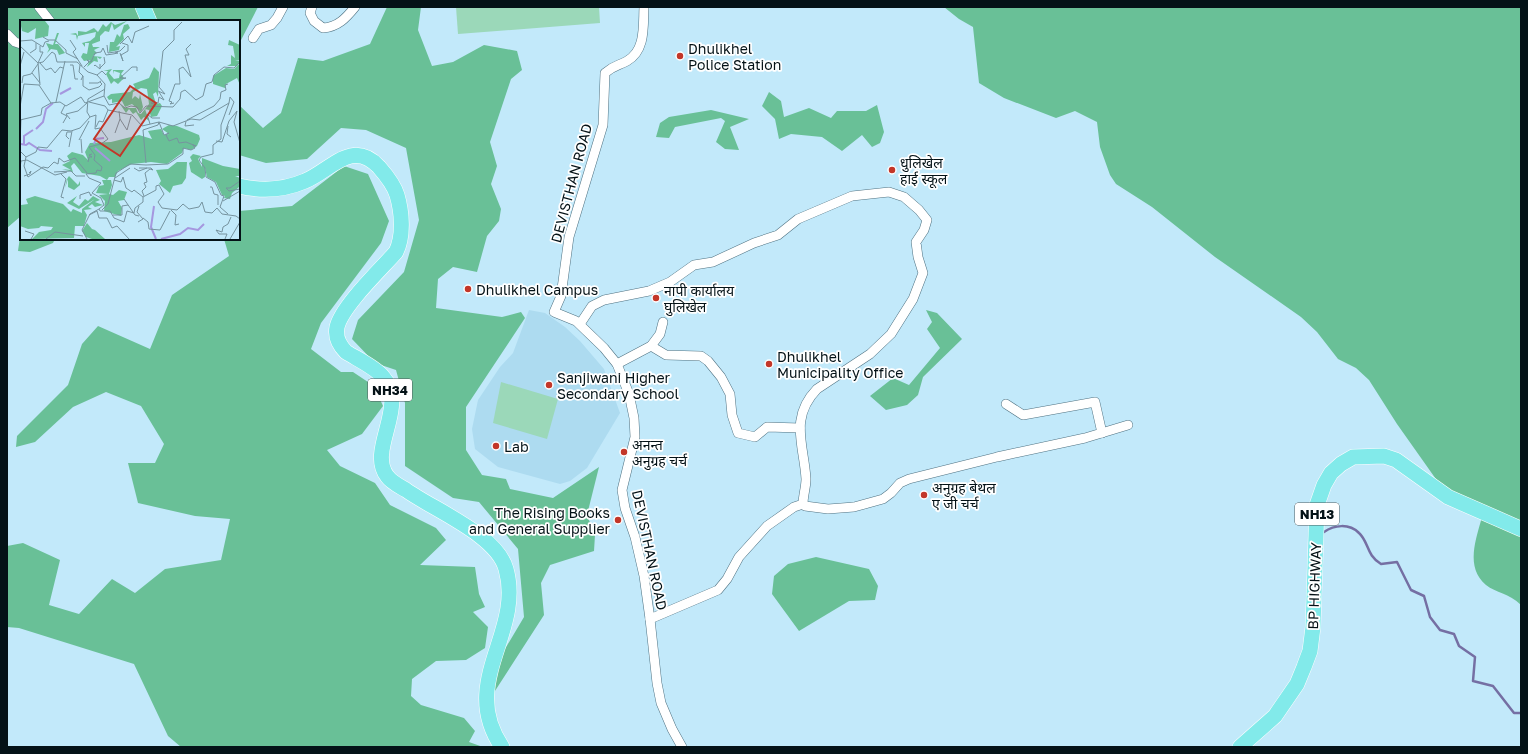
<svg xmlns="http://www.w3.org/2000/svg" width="1528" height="754" font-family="'Golos Text','Noto Sans Devanagari',sans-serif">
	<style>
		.built { fill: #addbf0 }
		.green { fill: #9bd8b9 }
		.forest { fill: #69c097 }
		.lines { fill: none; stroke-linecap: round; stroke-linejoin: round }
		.stream { stroke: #756fa3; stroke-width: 2.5 }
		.minor-casing { stroke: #4f7282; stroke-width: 10 }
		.trunk-casing { stroke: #fff; stroke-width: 16 }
		.minor { stroke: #fff; stroke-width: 9 }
		.trunk { stroke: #82eaea; stroke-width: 15 }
		.poi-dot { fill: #c33628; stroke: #fff; stroke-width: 1.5 }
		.labels { text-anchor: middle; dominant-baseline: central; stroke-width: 3.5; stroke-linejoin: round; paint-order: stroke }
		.shield { fill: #fff; stroke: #4f595d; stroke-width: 1 }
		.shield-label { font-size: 13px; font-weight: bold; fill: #041217 }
		.poi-label { font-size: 14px; fill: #041217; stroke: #fff; text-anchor: start }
		.street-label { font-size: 14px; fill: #041217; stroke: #fff }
		.inset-river { fill: none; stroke: #a597df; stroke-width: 2 }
		.inset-road { fill: none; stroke: #76939f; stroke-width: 1 }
		.view { fill: #c33628; fill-opacity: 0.15; stroke: #c33628; stroke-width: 2 }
		.inset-edge { fill: none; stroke: #041217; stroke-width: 2 }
	</style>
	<rect width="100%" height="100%" fill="#c2e9fa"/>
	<!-- built -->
	<path class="built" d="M 529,310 L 545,313 L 565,327 L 580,341 L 604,369 L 620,413 L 587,468 L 570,481 L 560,484 L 498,467 L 475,449 L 472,429 L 478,400 L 500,367 L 513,353 Z"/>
	<!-- green -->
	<g class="green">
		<path d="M 456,7 L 599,7 L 600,23 L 458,34 Z"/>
		<path d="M 501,382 L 558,399 L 547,439 L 493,423 Z"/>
	</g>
	<!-- forest -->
	<g class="forest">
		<path d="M 8,7 L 258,7 L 239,44 L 239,21 L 21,21 L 21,216 L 7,228 Z"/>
		<path d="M 387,7 L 421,7 L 418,30 L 432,66 L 453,62 L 484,45 L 517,51 L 522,70 L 511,79 L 490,142 L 497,166 L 491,184 L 501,209 L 499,221 L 487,236 L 477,272 L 453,267 L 438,279 L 436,308 L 502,317 L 521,312 L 525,318 L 466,407 L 466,450 L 482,475 L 506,479 L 510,489 L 553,498 L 599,467 L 587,515 L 595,535 L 594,551 L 550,565 L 541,583 L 544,615 L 493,694 L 499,659 L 524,617 L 518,549 L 479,502 L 453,498 L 405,466 L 405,403 L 396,370 L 375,363 L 352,339 L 358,320 L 404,272 L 419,220 L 406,148 L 366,130 L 341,128 L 307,159 L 266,163 L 239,155 L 239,105 L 263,128 L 281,113 L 298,58 L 323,61 L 370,44 Z"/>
		<path d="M 944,7 L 1521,7 L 1521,526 L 1458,496 L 1438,482 L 1397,424 L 1369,380 L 1356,368 L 1338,359 L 1317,332 L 1301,317 L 1215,257 L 1152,207 L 1116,184 L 1110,175 L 1100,147 L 1097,122 L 1075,111 L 1056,118 L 1004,98 L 979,83 L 973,27 L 959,19 Z"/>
		<path d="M 769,92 L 781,101 L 784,117 L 809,108 L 831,118 L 837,111 L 866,111 L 877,105 L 884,132 L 880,143 L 872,147 L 862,135 L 842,151 L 822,137 L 791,134 L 779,139 L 775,119 L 762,106 Z"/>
		<path d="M 711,110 L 749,119 L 730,127 L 739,150 L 725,149 L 716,142 L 725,121 L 721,118 L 675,127 L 669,138 L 656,137 L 660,123 L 669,117 Z"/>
		<path d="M 344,166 L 368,174 L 389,221 L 381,243 L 321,323 L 311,349 L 341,372 L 353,372 L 374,386 L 383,406 L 362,434 L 327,450 L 340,466 L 375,483 L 390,505 L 436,528 L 446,540 L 420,565 L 475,567 L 479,594 L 485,607 L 473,612 L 488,627 L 485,648 L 466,660 L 436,661 L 412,679 L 411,696 L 421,705 L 464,718 L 475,731 L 469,742 L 483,747 L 181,747 L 168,736 L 134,664 L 19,628 L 7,627 L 7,546 L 23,543 L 60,560 L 49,605 L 79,614 L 112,579 L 135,593 L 165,569 L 221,560 L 230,519 L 195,516 L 138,503 L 128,463 L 155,463 L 164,444 L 141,406 L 106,392 L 73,407 L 35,442 L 16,447 L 17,436 L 68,385 L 82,344 L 98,326 L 150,349 L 172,295 L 229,256 L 224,239 L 239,239 L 239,211 L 292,206 Z"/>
		<path d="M 21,230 L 21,239 L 55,239 L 53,243 L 30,252 L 18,251 Z"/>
		<path d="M 926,310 L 937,313 L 962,339 L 923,377 L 918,395 L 907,405 L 886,410 L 870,396 L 893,378 L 909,385 L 940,348 L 927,329 L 932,322 Z"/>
		<path d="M 1482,517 L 1521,536 L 1521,605 C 1509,593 1496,593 1486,585 C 1465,567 1476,539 1482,517 Z"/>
		<path d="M 816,557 L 869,569 L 878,586 L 875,600 L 849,601 L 799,631 L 772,594 L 774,576 L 788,564 Z"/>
	</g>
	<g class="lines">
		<!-- stream -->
		<path class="stream" d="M 1324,532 C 1334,525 1349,523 1359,533 C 1369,542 1366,555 1381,564 L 1397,562 L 1411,590 L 1424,596 L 1430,617 L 1440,630 L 1454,634 L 1459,646 L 1475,657 L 1473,681 L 1493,686 L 1514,713 L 1521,713"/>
		<defs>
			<g id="minor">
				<path d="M 39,7 L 50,21"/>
				<path d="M 312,7 L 310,13 L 314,21 L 323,28 C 338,27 346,18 355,7"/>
				<path d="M 644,7 C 643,26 646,50 627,61 C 618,66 614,65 605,73 L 603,125 L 569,237 L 561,296 L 554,312 L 576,321 L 604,348 L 617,364 L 629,394 L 634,418 L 635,437 L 622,490 L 625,508 L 635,537 L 644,576 L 650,619 L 657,683 L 661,703 L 672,729 L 682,747"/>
				<path d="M 7,34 L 15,42 L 21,44"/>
				<path d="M 253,38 L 259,29 L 271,25 L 277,18 L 283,7"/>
				<path d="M 580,324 L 592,306 L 604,300 L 649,291 L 670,282 L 694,265 L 713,262 L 754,243 L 778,235 L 798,219 L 852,196 L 889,192 L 904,197 L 919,210 L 927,220 L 924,230 L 916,242 L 918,257 L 923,273 L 913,299 L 891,334 L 870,354 L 817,389 C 789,418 804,445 806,479 C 806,487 803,496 803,504 L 794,507 L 767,526 L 739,557 L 727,579 L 718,590 L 650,619"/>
				<path d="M 651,346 L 660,334 L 663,322"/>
				<path d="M 617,364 L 651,346 L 666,355 L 701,356 L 708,361 L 721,377 L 730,394 L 732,415 L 738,433 L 755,437 L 767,427 L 800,428"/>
				<path d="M 1006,404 L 1023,415 L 1095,402 L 1102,433"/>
				<path d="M 803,504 L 805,506 L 828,509 L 854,507 L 883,499 L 891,493 L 900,483 L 909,479 L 997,457 L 1085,438 L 1128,425"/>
			</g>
			<g id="trunk">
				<path d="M 143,7 L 149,21"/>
				<path d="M 239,186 C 260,191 284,190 305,181 C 330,171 352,138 379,167 C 386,175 394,185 397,195 C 402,212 404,236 396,252 C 381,269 342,306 337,327 C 335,337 339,345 346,352 C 357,359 375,367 383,377 C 409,406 367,450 387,476 C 391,482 399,486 406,490 C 434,510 497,535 506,569 C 524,633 458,682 502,747"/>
				<path d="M 1240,747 L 1275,716 L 1297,684 L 1304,667 L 1310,651 L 1313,627 L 1317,505 L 1324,485 L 1331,473 L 1341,464 L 1353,457 L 1384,456 L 1396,460 L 1448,497 L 1521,529"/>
			</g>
		</defs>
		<!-- minor casing -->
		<use href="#minor" class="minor-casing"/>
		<!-- trunk casing -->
		<use href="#trunk" class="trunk-casing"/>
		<!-- minor -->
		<use href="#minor" class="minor"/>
		<!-- trunk -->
		<use href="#trunk" class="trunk"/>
	</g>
	<!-- markers -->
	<g class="poi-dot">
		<circle cx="680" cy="56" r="4"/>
		<circle cx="892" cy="170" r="4"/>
		<circle cx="468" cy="289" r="4"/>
		<circle cx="656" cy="298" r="4"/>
		<circle cx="769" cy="364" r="4"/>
		<circle cx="549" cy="385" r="4"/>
		<circle cx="496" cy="446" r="4"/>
		<circle cx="624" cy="452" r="4"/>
		<circle cx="924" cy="495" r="4"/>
		<circle cx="618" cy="520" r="4"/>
	</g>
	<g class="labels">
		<!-- shield labels -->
		<g class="shield">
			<rect x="368" y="379" width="44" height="22" rx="3"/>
			<rect x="1295" y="503" width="44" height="22" rx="3"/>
		</g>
		<g class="shield-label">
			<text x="390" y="390">NH34</text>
			<text x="1317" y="514">NH13</text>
		</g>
		<!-- poi labels -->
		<g class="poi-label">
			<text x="688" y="48">Dhulikhel<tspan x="688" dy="16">Police Station</tspan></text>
			<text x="900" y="162">धुलिखेल<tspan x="900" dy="16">हाई स्कूल</tspan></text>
			<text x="476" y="289">Dhulikhel Campus</text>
			<text x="664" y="290">नापी कार्यालय<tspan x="664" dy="16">घुलिखेल</tspan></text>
			<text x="777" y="356">Dhulikhel<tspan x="777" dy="16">Municipality Office</tspan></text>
			<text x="557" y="377">Sanjiwani Higher<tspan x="557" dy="16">Secondary School</tspan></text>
			<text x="632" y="444">अनन्त<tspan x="632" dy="16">अनुग्रह चर्च</tspan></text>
			<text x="504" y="446">Lab</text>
			<text x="932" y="487">अनुग्रह बेथल<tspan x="932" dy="16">ए जी चर्च</tspan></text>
			<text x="610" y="512" text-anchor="end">The Rising Books<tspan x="610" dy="16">and General Supplier</tspan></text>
		</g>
		<!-- street labels -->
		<g class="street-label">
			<text transform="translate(571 183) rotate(-75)">DEVISTHAN ROAD</text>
			<text transform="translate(650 550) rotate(78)">DEVISTHAN ROAD</text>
			<text transform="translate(1314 586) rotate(-88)">BP HIGHWAY</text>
		</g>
	</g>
	<!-- overview -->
	<g transform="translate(20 20)">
		<rect width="220" height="220" fill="#c2e9fa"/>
		<path d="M 0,1 L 25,1 L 29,6 L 28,16 L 15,19 L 16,8 L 8,13 L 2,11 ZM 107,1 L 94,10 L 92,3 L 89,12 L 85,11 L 80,16 L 80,21 L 72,24 L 73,27 L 80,27 L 74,30 L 77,33 L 73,36 L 82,37 L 80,39 L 77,37 L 78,42 L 74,41 L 67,47 L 70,40 L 64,41 L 61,37 L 63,33 L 67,34 L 69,23 L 65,23 L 65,27 L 62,23 L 70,21 L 75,17 L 76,12 L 58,16 L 57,20 L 56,15 L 50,14 L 56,13 L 58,16 L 58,11 L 66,12 L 74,8 L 78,12 L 83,4 L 86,7 L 91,2 L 95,5 ZM 108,4 L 110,8 L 103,14 L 104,19 L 96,27 L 100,26 L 99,30 L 89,32 L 90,22 L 94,22 L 97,14 L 100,17 L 104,5 ZM 37,13 L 39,13 L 35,24 L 38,24 L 45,33 L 39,35 L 37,30 L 31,29 L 27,33 L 29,29 L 26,23 L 33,25 ZM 209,20 L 220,25 L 220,40 L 215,41 L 220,41 L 217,46 L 207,46 L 211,44 L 211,35 L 215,38 L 213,26 L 208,25 ZM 220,43 L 220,65 L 217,58 L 206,64 L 205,68 L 193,64 L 193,56 L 206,48 L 214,49 ZM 134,47 L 139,52 L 138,77 L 136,72 L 133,74 L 136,84 L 140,83 L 142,86 L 137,96 L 131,97 L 129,90 L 125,89 L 129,101 L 124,97 L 121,100 L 116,92 L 113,94 L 109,89 L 106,93 L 100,84 L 105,88 L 116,88 L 118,93 L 121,94 L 129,84 L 127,69 L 121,68 L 113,72 L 112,79 L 115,76 L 119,79 L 120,74 L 123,87 L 121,92 L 112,84 L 105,87 L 102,81 L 92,83 L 92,79 L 89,80 L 87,77 L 91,74 L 110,72 L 115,67 L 113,64 L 129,58 ZM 92,49 L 89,53 L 94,59 L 99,58 L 100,53 L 94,51 L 94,54 L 93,50 L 104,50 L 101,54 L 104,58 L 98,64 L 94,61 L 91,64 L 86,54 L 88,51 L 83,51 ZM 149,105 L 157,106 L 179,115 L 180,119 L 177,126 L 171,130 L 164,128 L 162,133 L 147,144 L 131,142 L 112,144 L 98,151 L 95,157 L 89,157 L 87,160 L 91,160 L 92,165 L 89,174 L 93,175 L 99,170 L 107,172 L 104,180 L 98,181 L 102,188 L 101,196 L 84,191 L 85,181 L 79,175 L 88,174 L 76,173 L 79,166 L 84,165 L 82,160 L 87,160 L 80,156 L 62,153 L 54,143 L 51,146 L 53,152 L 42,149 L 51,150 L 42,145 L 50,141 L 47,136 L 52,132 L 63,135 L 68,140 L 65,132 L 70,123 L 91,122 L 119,115 L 132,119 L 128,111 L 141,109 L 144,115 L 149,114 L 142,109 ZM 173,134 L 181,136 L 178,139 L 182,147 L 182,138 L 203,146 L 220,149 L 220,156 L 215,156 L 220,158 L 219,167 L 212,173 L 210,179 L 204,178 L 205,176 L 202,175 L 196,162 L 187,157 L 185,148 L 185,157 L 182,159 L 171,152 L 169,143 L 172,141 L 170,137 ZM 157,142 L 167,142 L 166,158 L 162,164 L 153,166 L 150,173 L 139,164 L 141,161 L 136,150 L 148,149 ZM 49,156 L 58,165 L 60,161 L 60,165 L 54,170 L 48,167 L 48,159 L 45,168 L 47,159 ZM 15,176 L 43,184 L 51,192 L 53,189 L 62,193 L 62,189 L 75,179 L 59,189 L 47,183 L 57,176 L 53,182 L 59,186 L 65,179 L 68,181 L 73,176 L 80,180 L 75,182 L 83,185 L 75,187 L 72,184 L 68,187 L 72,189 L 64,190 L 67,195 L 64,206 L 55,206 L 54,218 L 12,219 L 19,212 L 31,210 L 33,207 L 21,206 L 19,208 L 8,209 L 0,206 L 1,185 L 8,184 L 6,179 ZM 67,203 L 72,209 L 75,210 L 85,219 L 72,219 L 66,217 L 62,211 Z" fill="#69c097"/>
		<path class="inset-river" d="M 40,74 L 51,68M 16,109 L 23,102 L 26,89 L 33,83M 1,124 L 6,125 L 9,123 L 20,130 L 32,131M 4,124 L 4,116 L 13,110M 74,124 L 76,119 L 84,118M 75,128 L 90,141M 134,186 L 131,207 L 136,219M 141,219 L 160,214 L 168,208 L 178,210 L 184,204"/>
		<path class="inset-road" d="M 23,17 L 28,20 L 35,20 L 46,30 L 46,33 L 58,39M 50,20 L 56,29 L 53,32 L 62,46M 0,21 L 12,20 L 23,27 L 25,22 L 29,21M 100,24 L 108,16 L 112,23 L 115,12 L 129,6M 87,25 L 88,33 L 95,32M 0,26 L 18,43 L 23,42 L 32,32 L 35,34 L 37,42 L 57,42 L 68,52 L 77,55 L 85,64 L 84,76 L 89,85 L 99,83 L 105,88 L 111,86 L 117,87 L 120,93 L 126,86 L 153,87 L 160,79 L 161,72 L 165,70 L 176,80 L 183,76 L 186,64 L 192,62 L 194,55 L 204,47 L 214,48 L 220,42M 10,33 L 16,29 L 16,23M 100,33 L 103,41 L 101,35 L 108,31 L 108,25 L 102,23M 18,43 L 23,32 L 20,32 L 20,26M 18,43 L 20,65M 20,43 L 26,50 L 31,48 L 35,53 L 40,47 L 43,48M 50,45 L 53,45 L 55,59 L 58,59M 60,45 L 59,52 L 63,56 L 61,60M 0,46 L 4,32M 74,46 L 75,45 L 80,49 L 80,44M 64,47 L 69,42 L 67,40 L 71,42 L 75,33 L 81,32 L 83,28 L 86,35 L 93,34 L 98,33 L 95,32 L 100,31 L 105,26M 80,48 L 85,43 L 84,37M 12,53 L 20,63M 77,55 L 82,51 L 86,55M 63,56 L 63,66 L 69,70 L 79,67 L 82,64 L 80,62M 102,59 L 106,58 L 100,58 L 112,47 L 117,47 L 117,51M 2,63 L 3,56 L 11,54 L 18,44M 69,63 L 78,63 L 81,61M 19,65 L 31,83M 85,69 L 68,79 L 67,92 L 70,97 L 76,95 L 75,109 L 80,108 L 88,119 L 81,124 L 69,127 L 75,135 L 74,140 L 82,147 L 81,151 L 77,150 L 76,153 L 66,154 L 69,158 L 81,163 L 72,173 L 81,178 L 84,185 L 79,189 L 80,191 L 90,191 L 94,198 L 104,202 L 107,191 L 114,193 L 115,188 L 123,182 L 123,177 L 136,170 L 136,166 L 139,165 L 144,174 L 138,182 L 142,188 L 157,190 L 163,184 L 169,189 L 179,187 L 182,182 L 185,192 L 192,193 L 197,188 L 202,194 L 216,196 L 220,199M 138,71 L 145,74 L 139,67 L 143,31 L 154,20 L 154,10 L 162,2M 36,82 L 45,41M 69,82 L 85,86 L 88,90 L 112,95 L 122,106 L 139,102 L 144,115 L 149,113 L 146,115 L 149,121 L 157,118 L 159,123 L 166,122 L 176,126 L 173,125 L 175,128 L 171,130 L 163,128 L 163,134M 31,83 L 40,82 L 46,86 L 61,77 L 65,83 L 84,76M 154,83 L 150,84 L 152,82 L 149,81 L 155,64 L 160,64 L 159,49 L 163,47 L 171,57 L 165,35 L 169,35 L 166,29 L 171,24M 209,83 L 210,77 L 214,82 L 209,95M 134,84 L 131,83 L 138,83 L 139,77 L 144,80 L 139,72M 0,87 L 4,64 L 19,65M 99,91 L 100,99 L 107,110 L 111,96M 50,99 L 46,94 L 58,91 L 67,83M 0,100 L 21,95 L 22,88 L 31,83M 167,100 L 194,86 L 200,79 L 201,72 L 206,70 L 205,65 L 208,64M 166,101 L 165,106 L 174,105M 139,102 L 153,106 L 171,99 L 180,100 L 209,83 L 201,105 L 201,119 L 193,125 L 193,134 L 181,137 L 179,140 L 185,148 L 186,157 L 195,162 L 201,175 L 204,176 L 200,187 L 208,194M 43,103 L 47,96 L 41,93 L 45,85M 130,104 L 127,94 L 132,98 L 140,98M 208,106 L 207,114 L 211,117M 76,107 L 79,101 L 83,102 L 88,90M 95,113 L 100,99M 49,119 L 46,116 L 47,112 L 51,112M 61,119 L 62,133M 59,120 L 69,101M 196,121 L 202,122 L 209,101 L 217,91 L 214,102 L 220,123M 0,123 L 1,99M 49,127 L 52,111M 0,131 L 6,137 L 4,146 L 8,157 L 23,147 L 28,148 L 34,142 L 38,144 L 39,138 L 44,142 L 55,138 L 67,153M 6,137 L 16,132 L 18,127 L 27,128 L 42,110 L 51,111 L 60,108 L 70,97M 7,140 L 35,155 L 47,152M 68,142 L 69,137 L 72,137 L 69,135 L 72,134M 126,143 L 123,110 L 138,105 L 139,102M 126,145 L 148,144 L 163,134M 0,148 L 1,141 L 7,140M 114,148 L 119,151 L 127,148 L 119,148M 34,152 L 51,151 L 56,156 L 65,156M 41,154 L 46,159 L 41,177 L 44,178M 4,156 L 10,154 L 11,151 L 9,153M 95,158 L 110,148M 94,160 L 101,162 L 103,157 L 106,168 L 112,172 L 114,170 L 123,177M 220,161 L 210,168 L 206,168 L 209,171 L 220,169M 190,167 L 192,167 L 194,174 L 198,175 L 198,185M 124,176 L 122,171 L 126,167 L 124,163 L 127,162 L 125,153 L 130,149 L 133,150 L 131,148 L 127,148M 60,179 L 60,175 L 69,172 L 71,176 L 71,174M 104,179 L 115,195 L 119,196M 203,181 L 220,171M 82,190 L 88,184 L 96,153 L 110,144 L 126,145M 151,190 L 156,195 L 155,205 L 159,204M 69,195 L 77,191 L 79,198 L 87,198 L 92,208 L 97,206 L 109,219M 93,195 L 102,195 L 102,186 L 108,185M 123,198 L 128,202 L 129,209 L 140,210 L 150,191M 118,202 L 123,199 L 117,192 L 119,186M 5,211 L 14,214 L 11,219M 26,219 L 35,212 L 63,216M 67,219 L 62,210 L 70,194 L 79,189M 205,219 L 207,214 L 199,214 L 196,210 L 202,212 L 203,207 L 208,204 L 211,197M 210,219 L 220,202"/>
		<path class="view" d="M 110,66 L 136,83 L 100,136 L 74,119 Z"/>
		<rect width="220" height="220" class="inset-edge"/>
	</g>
	<!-- border -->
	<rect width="1528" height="754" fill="none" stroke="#041217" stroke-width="16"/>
</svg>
